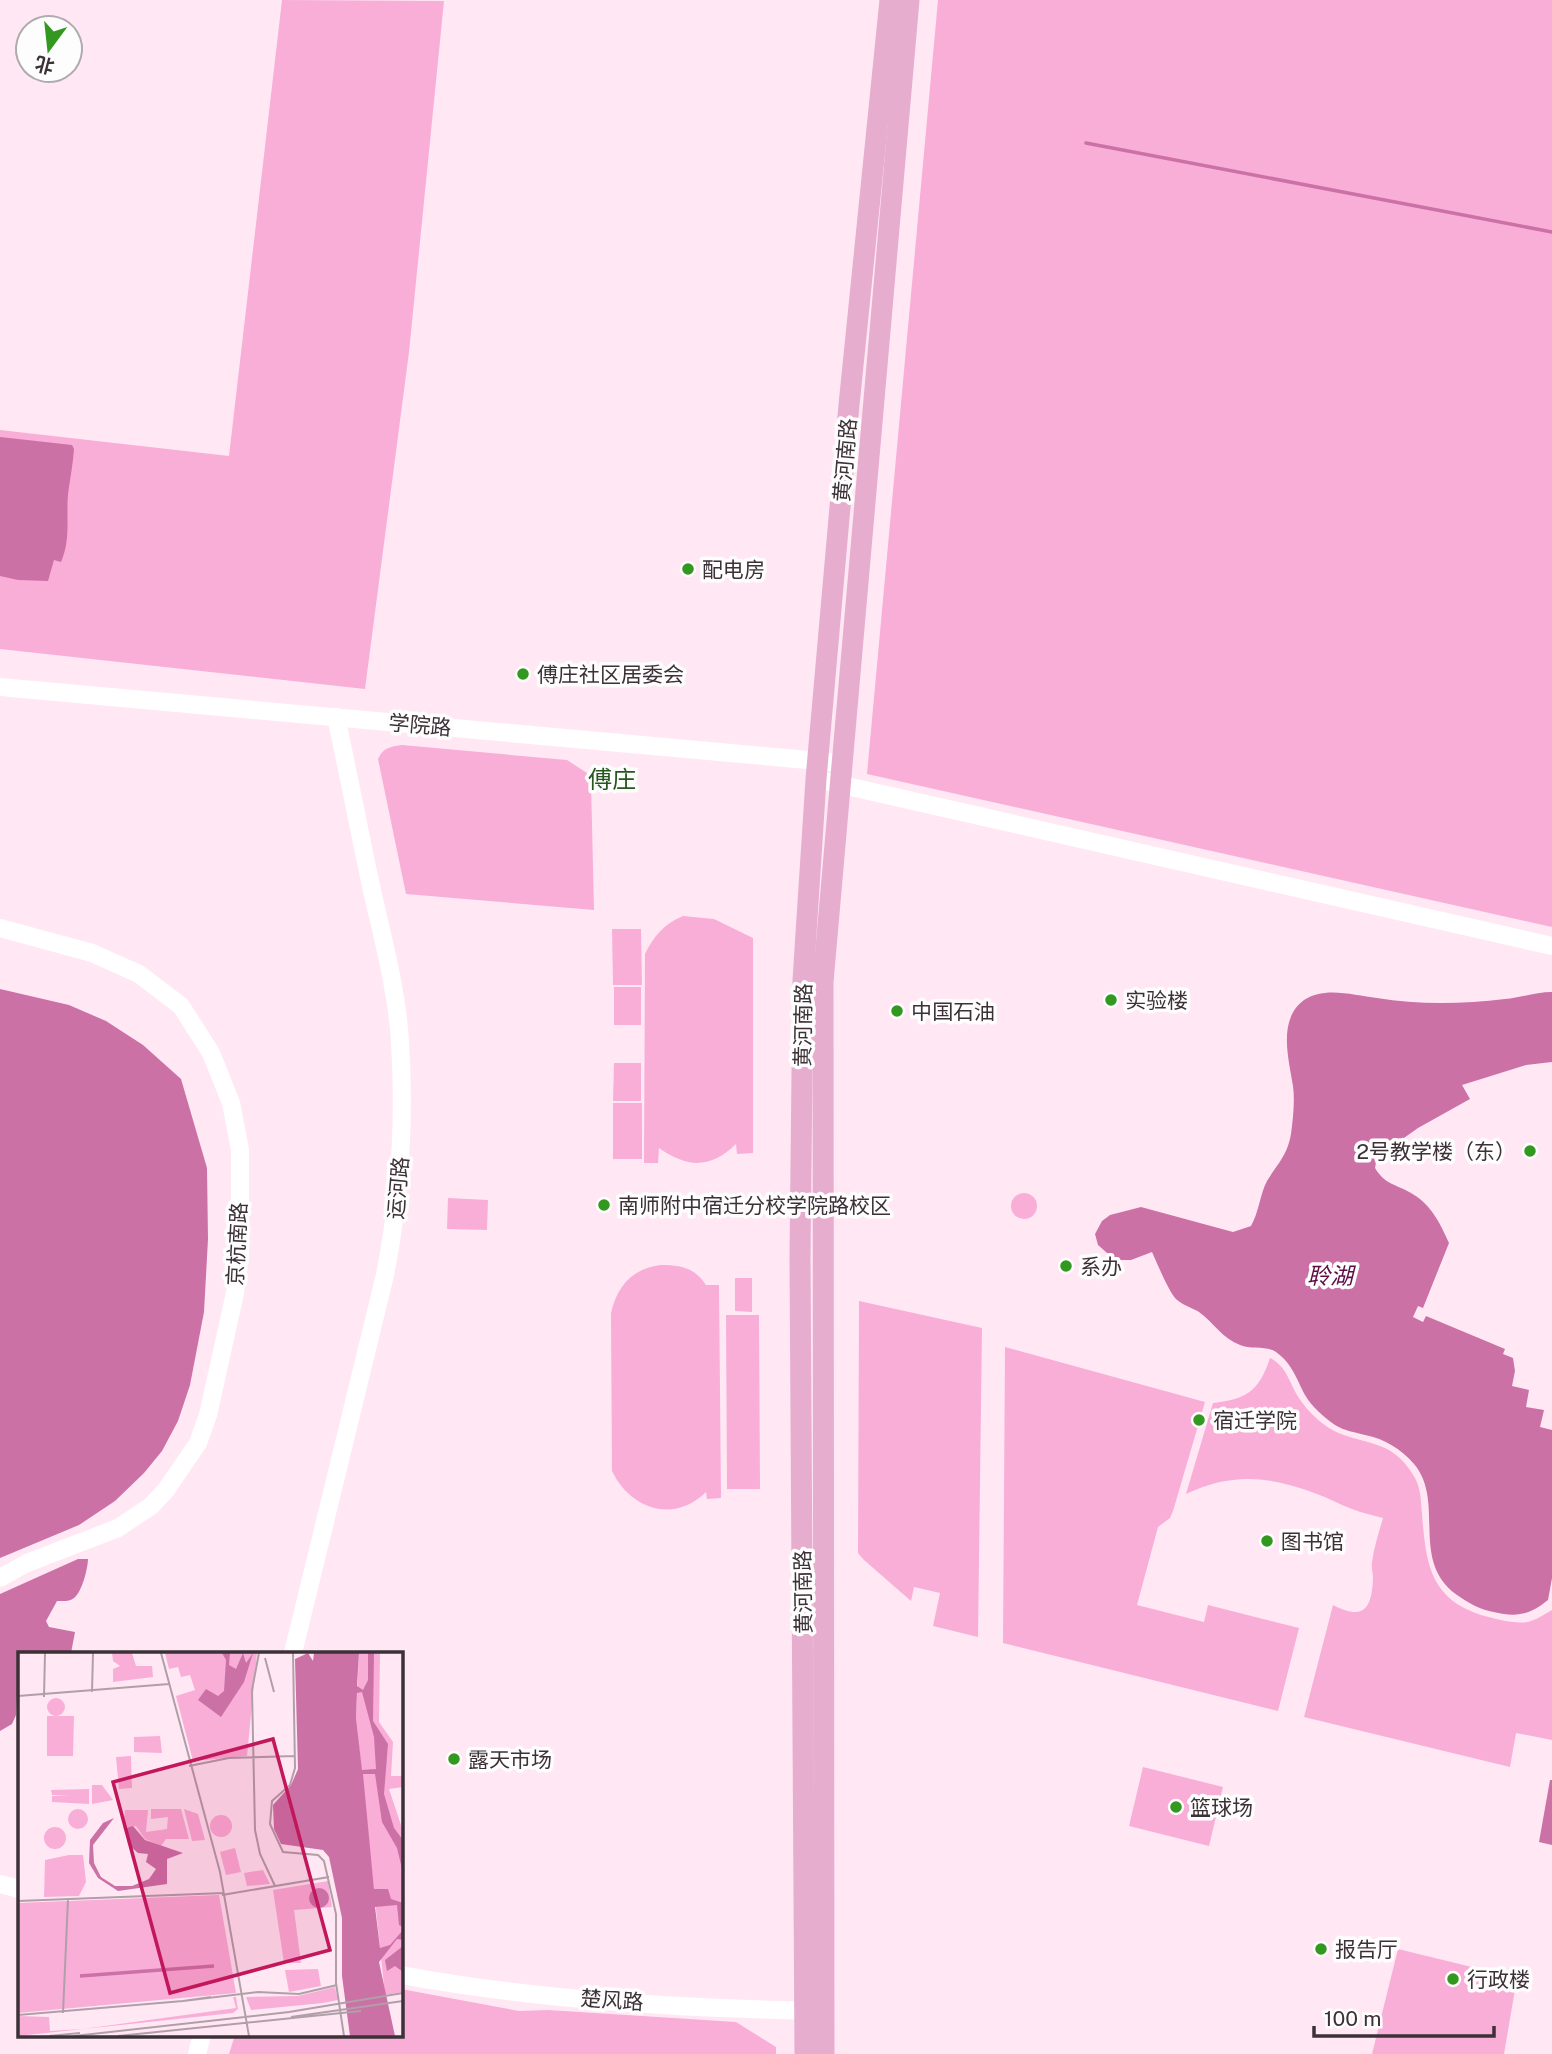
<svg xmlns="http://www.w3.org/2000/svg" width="1552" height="2054" font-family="'Public Sans','Noto Sans SC',sans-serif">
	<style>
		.green { fill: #f9aed8 }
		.water { fill: #cb71a6 }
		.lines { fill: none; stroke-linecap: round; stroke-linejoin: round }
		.stream { stroke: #cb71a6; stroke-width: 3.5 }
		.minor { stroke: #fff; stroke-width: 18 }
		.major { stroke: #e7adcf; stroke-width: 21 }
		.poi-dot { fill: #32981f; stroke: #fdfdfd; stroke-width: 2.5 }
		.labels { text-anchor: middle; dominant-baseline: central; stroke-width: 7; stroke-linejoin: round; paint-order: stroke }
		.street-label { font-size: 21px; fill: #3c3137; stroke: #fdfdfd }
		.poi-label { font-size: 21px; fill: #3c3137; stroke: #fdfdfd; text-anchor: start }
		.water-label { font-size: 23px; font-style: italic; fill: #5f0c44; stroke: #fdfdfd }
		.quarter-label { font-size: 24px; fill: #27571f; stroke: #fdfdfd }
		.inset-river { fill: none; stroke: #cb71a6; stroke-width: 3.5 }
		.inset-road { fill: none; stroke: #b19fa8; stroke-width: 2 }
		.view { fill: #c2185b; fill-opacity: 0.15; stroke: #c2185b; stroke-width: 3.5 }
		.inset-edge { fill: none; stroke: #3c3137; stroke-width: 3.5 }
	</style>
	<rect width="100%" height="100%" fill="#ffe8f4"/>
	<!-- green -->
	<g class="green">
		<path d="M 282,0 L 444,1 L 409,352 L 365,689 L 0,649 L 0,430 L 229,456 Z"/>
		<path d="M 938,0 L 1552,0 L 1552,927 L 867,774 Z"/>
		<path d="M 402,745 L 567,760 L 587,773 L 591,782 L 594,910 L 406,894 L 378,759 C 384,747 390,747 402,745 Z"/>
		<path d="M 683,916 L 714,919 L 753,938 L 753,1153 L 737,1154 L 736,1144 C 710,1169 688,1168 659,1148 L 658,1163 L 644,1163 L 645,954 C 653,937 665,923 683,916 Z"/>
		<path d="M 612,929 L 641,929 L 642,985 L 613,985 Z"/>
		<rect x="614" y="987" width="27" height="38"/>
		<path d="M 614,1063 L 641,1063 L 641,1101 L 613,1101 Z"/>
		<rect x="613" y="1103" width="29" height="56"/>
		<circle cx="1024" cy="1206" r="13"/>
		<path d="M 448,1198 L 488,1200 L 487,1230 L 447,1229 Z"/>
		<path d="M 661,1265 C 681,1265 695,1268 706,1285 L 719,1285 L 721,1498 L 707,1499 L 706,1492 C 674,1524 630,1509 612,1471 L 611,1313 C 617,1286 633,1268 661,1265 Z"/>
		<path d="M 735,1278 L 752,1278 L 752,1312 L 735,1311 Z"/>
		<path d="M 859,1301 L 982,1328 L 978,1637 L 933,1626 L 940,1593 L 914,1587 L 911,1601 L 864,1560 L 858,1553 Z"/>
		<path d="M 726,1315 L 759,1315 L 760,1489 L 727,1489 Z"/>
		<path d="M 1005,1347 L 1205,1402 L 1173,1511 L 1170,1518 L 1158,1527 L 1137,1605 L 1204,1622 L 1208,1605 L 1299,1628 L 1278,1711 L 1003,1643 Z"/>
		<path d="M 1270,1358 C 1286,1366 1289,1381 1297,1395 C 1303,1405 1313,1416 1322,1423 C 1355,1449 1390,1432 1415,1478 C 1421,1489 1421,1502 1422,1514 C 1426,1562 1429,1598 1481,1615 C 1495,1619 1514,1624 1528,1622 C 1536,1620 1545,1614 1552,1610 L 1552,1740 L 1516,1733 L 1510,1767 L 1304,1717 L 1333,1605 C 1362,1620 1372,1611 1373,1578 C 1373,1573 1371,1567 1372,1562 C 1374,1547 1379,1532 1383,1518 C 1373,1515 1362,1513 1352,1509 C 1340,1505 1329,1498 1317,1494 C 1270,1476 1232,1472 1186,1494 L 1213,1403 C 1247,1399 1259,1391 1270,1358 Z"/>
		<path d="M 1143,1767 L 1223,1787 L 1209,1846 L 1129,1826 Z"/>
		<path d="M 1398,1949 L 1517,1978 L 1504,2054 L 1372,2054 Z"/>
		<path d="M 401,1989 L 519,2011 L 548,2010 L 736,2022 L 776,2047 L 776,2054 L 229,2054 L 235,2035 L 401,2035 Z"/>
	</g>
	<!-- water -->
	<g class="water">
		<path d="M 0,437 L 72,445 L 74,449 C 73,464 70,479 68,494 C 66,518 71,539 61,562 L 54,560 L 48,581 L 18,580 L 0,576 Z"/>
		<path d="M 0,989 L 69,1005 L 106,1021 L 143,1045 L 181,1079 L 207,1168 L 208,1239 L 204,1312 L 190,1385 L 178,1421 L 162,1451 L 144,1473 L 115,1501 L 79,1525 L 0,1558 Z"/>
		<path d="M 1552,992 L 1552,1062 L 1526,1065 L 1462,1085 L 1470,1099 L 1418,1128 L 1377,1157 L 1375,1168 C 1385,1185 1396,1184 1411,1193 C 1431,1204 1440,1223 1449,1243 L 1423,1308 L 1418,1306 L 1413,1317 L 1423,1322 L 1426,1316 L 1505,1349 L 1503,1354 L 1513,1358 L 1515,1371 L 1512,1386 L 1529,1390 L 1526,1407 L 1544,1410 L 1540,1427 L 1552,1430 L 1552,1578 L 1548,1600 C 1527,1617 1515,1617 1489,1611 C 1477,1608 1467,1602 1457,1595 C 1409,1561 1446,1502 1414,1464 C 1401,1449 1385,1439 1365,1435 C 1354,1432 1345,1431 1335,1425 C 1324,1417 1312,1407 1305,1395 C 1297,1380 1292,1363 1276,1352 C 1265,1345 1251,1350 1240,1345 C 1222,1338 1214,1323 1199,1312 C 1193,1308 1182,1305 1176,1299 C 1169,1292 1157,1263 1152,1252 L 1131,1260 L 1115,1260 L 1098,1245 L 1095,1234 L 1102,1221 L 1110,1215 L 1141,1207 L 1233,1232 L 1251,1226 C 1259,1212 1260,1194 1267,1181 C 1278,1163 1287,1156 1291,1134 C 1293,1119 1295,1101 1293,1086 C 1289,1060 1277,1020 1304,1000 C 1324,986 1354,995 1377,998 C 1418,1005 1463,1004 1505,999 C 1520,998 1536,992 1552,992 Z"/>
		<path d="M 78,1559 L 88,1559 C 88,1568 82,1592 74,1598 C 70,1602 62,1601 57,1601 L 46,1621 L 49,1627 L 75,1632 L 71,1653 L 19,1653 L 16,1715 L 12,1724 L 0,1731 L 0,1594 Z"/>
		<path d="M 1550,1780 L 1552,1780 L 1552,1845 L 1539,1842 Z"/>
	</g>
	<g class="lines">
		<!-- stream -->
		<path class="stream" d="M 1086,143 L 1552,232"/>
		<!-- minor -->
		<g class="minor">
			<path d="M 0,687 L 841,763"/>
			<path d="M 816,779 L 1552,946"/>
			<path d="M 0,928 L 92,953 L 139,974 L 181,1006 L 211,1053 L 231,1103 L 240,1150 L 240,1255 L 235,1293 L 208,1415 L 198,1443 L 166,1490 L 151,1506 L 118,1528 L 27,1563 L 0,1578"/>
			<path d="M 293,1653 L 385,1275 C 400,1198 405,1121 400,1042 C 397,992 384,943 373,895 C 360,836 349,776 336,717"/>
			<path d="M 0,1884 L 19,1889"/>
			<path d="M 401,1975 C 537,2000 678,2008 817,2011"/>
			<path d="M 197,2054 L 202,2035"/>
		</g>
		<!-- major -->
		<g class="major">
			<path d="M 805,2054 L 800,1258 L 803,980 L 816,779 L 849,405 L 890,0"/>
			<path d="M 824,2054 L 823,982 L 909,0"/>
		</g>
	</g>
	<!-- markers -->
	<g class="poi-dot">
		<circle cx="688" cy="569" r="7"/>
		<circle cx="523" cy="674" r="7"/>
		<circle cx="1111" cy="1000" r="7"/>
		<circle cx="897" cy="1011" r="7"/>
		<circle cx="1530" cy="1151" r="7"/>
		<circle cx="604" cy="1205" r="7"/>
		<circle cx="1066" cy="1266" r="7"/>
		<circle cx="1199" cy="1420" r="7"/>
		<circle cx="1267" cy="1541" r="7"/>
		<circle cx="454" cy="1759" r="7"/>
		<circle cx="1176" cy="1807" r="7"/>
		<circle cx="1321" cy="1949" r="7"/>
		<circle cx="1453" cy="1979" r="7"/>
	</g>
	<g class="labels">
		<!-- street labels -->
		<g class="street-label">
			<text transform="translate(845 460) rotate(-85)">黄河南路</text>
			<text transform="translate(420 725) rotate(5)">学院路</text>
			<text transform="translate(803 1025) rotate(-89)">黄河南路</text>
			<text transform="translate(398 1188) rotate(-85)">运河路</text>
			<text transform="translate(237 1244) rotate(-87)">京杭南路</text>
			<text transform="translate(803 1592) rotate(-91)">黄河南路</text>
			<text transform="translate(612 2000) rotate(4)">楚风路</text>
		</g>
		<!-- poi labels -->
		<g class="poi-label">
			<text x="702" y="569">配电房</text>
			<text x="537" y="674">傅庄社区居委会</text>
			<text x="1125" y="1000">实验楼</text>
			<text x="911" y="1011">中国石油</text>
			<text x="1516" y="1151" text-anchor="end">2号教学楼（东）</text>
			<text x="618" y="1205">南师附中宿迁分校学院路校区</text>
			<text x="1080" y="1266">系办</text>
			<text x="1213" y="1420">宿迁学院</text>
			<text x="1281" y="1541">图书馆</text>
			<text x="468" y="1759">露天市场</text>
			<text x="1190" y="1807">篮球场</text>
			<text x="1335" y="1949">报告厅</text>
			<text x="1467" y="1979">行政楼</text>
		</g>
		<!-- water labels -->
		<g class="water-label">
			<text x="1330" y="1275">聆湖</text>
		</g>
		<!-- quarter labels -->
		<g class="quarter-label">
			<text x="612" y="779">傅庄</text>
		</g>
	</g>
	<!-- overview -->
	<g transform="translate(18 1652)">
		<rect width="385" height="385" fill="#ffe8f4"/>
		<path d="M 94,1 L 114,1 L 118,14 L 134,14 L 135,25 L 95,30 L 95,17 L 102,14 L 95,9 ZM 147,1 L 239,1 L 229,104 L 175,109 L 158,44 L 177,38 L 172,23 L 163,25 L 160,15 L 151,17 ZM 341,1 L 362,1 L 361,70 L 375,90 L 373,124 L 385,124 L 385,135 L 371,137 L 385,179 L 385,340 L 367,343 L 338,66 ZM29 55a9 9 0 1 1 18 0a9 9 0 1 1-18 0ZM 29,64 L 56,64 L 55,104 L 29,104 ZM 142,84 L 144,101 L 116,100 L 116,85 ZM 113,104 L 114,136 L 101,137 L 98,105 ZM 74,133 L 84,133 L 95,148 L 74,152 ZM 71,137 L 71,152 L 34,150 L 34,144 L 51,144 L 34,143 L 33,138 ZM50 167a10 10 0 1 1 20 0a10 10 0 1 1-20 0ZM 133,157 L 163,157 L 171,187 L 148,187 L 143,194 L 127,187 L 118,174 L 105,176 L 107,158 L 130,158 L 128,180 L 149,177 L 150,165 L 133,167 ZM 166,157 L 180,162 L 187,188 L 174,189 ZM192 174a11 11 0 1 1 22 0a11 11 0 1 1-22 0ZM26 186a11 11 0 1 1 22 0a11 11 0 1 1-22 0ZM 217,196 L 223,220 L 208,223 L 202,200 ZM 51,203 L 65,203 L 68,230 L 61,244 L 26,245 L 27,208 ZM 245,218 L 252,232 L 229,234 L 226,221 ZM 310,229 L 314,255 L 276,258 L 283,311 L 266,311 L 255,238 ZM 201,243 L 218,341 L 0,361 L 0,251 ZM 300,317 L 303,334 L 271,340 L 267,318 ZM 317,335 L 320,348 L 305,351 L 233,358 L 228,345 L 280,344 ZM 215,345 L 218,345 L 220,357 L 215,361 L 0,384 L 0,364 L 31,365 L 32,379 L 65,377 L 218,356 Z" fill="#f9aed8"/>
		<path d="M 204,1 L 212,1 L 211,13 L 218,17 L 225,1 L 228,11 L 235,1 L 226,30 L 203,65 L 180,48 L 188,37 L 200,44 L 206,39 L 208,8 ZM 290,1 L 295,9 L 296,1 L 341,1 L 339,34 L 345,38 L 350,28 L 350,1 L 356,1 L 355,69 L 370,92 L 366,142 L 376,176 L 385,188 L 385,221 L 379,196 L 364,170 L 357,122 L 345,122 L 356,237 L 370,237 L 373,247 L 385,251 L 385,275 L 381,273 L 379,253 L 357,255 L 362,296 L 372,293 L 385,278 L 385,288 L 379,287 L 361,310 L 377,384 L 332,384 L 324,324 L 324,266 L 311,205 L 305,198 L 263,192 L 256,177 L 255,153 L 273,133 L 280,117 L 277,7 ZM 344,40 L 356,85 L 358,117 L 344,118 L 338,66 L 339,41 ZM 96,166 L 75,193 L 76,211 L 83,225 L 97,234 L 114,234 L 131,227 L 138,217 L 128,210 L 130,202 L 120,201 L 110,192 L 108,176 L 115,174 L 127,188 L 165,201 L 149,207 L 149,232 L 100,239 L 80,226 L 71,211 L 72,188 L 85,171 ZM291 246a10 10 0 1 1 20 0a10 10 0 1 1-20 0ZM 385,294 L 385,320 L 377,314 L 369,319 L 367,308 Z" fill="#cb71a6" fill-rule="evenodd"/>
		<path class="inset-river" d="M 62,324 L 196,314"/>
		<path class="inset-road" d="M 143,1 L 202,220 L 231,384M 241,1 L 234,38 L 237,178 L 242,202 L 257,234M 275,1 L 277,116 L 272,133 L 254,149 L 252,172 L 265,200 L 300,203 L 306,209 L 318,262 L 318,331 L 326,384M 247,6 L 256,40M 74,40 L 75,1M 0,44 L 151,32M 26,45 L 27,1M 171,114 L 211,106 L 277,104M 204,243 L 311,225M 0,249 L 206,241M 193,345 L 165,349 L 240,340 L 281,342 L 319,333M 45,361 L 50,247M 0,363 L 165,349M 273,365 L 385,349M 31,384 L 62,381M 56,384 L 271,360 L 385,341M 100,384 L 343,359"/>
		<path class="view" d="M 255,87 L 312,298 L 152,341 L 95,130 Z"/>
		<rect width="385" height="385" class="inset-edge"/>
	</g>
	<!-- north arrow -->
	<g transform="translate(49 49) rotate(195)"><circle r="33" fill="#fdfdfd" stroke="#b0abae" stroke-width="2"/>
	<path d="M0-5L12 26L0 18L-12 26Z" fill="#32981f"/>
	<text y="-10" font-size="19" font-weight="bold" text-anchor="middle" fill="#3c3137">北</text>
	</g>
	<!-- scale -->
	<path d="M1314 2026v10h180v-10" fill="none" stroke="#3c3137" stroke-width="3.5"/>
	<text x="1324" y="2026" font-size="21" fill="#3c3137" stroke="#fdfdfd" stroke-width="5" paint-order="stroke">100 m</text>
</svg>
